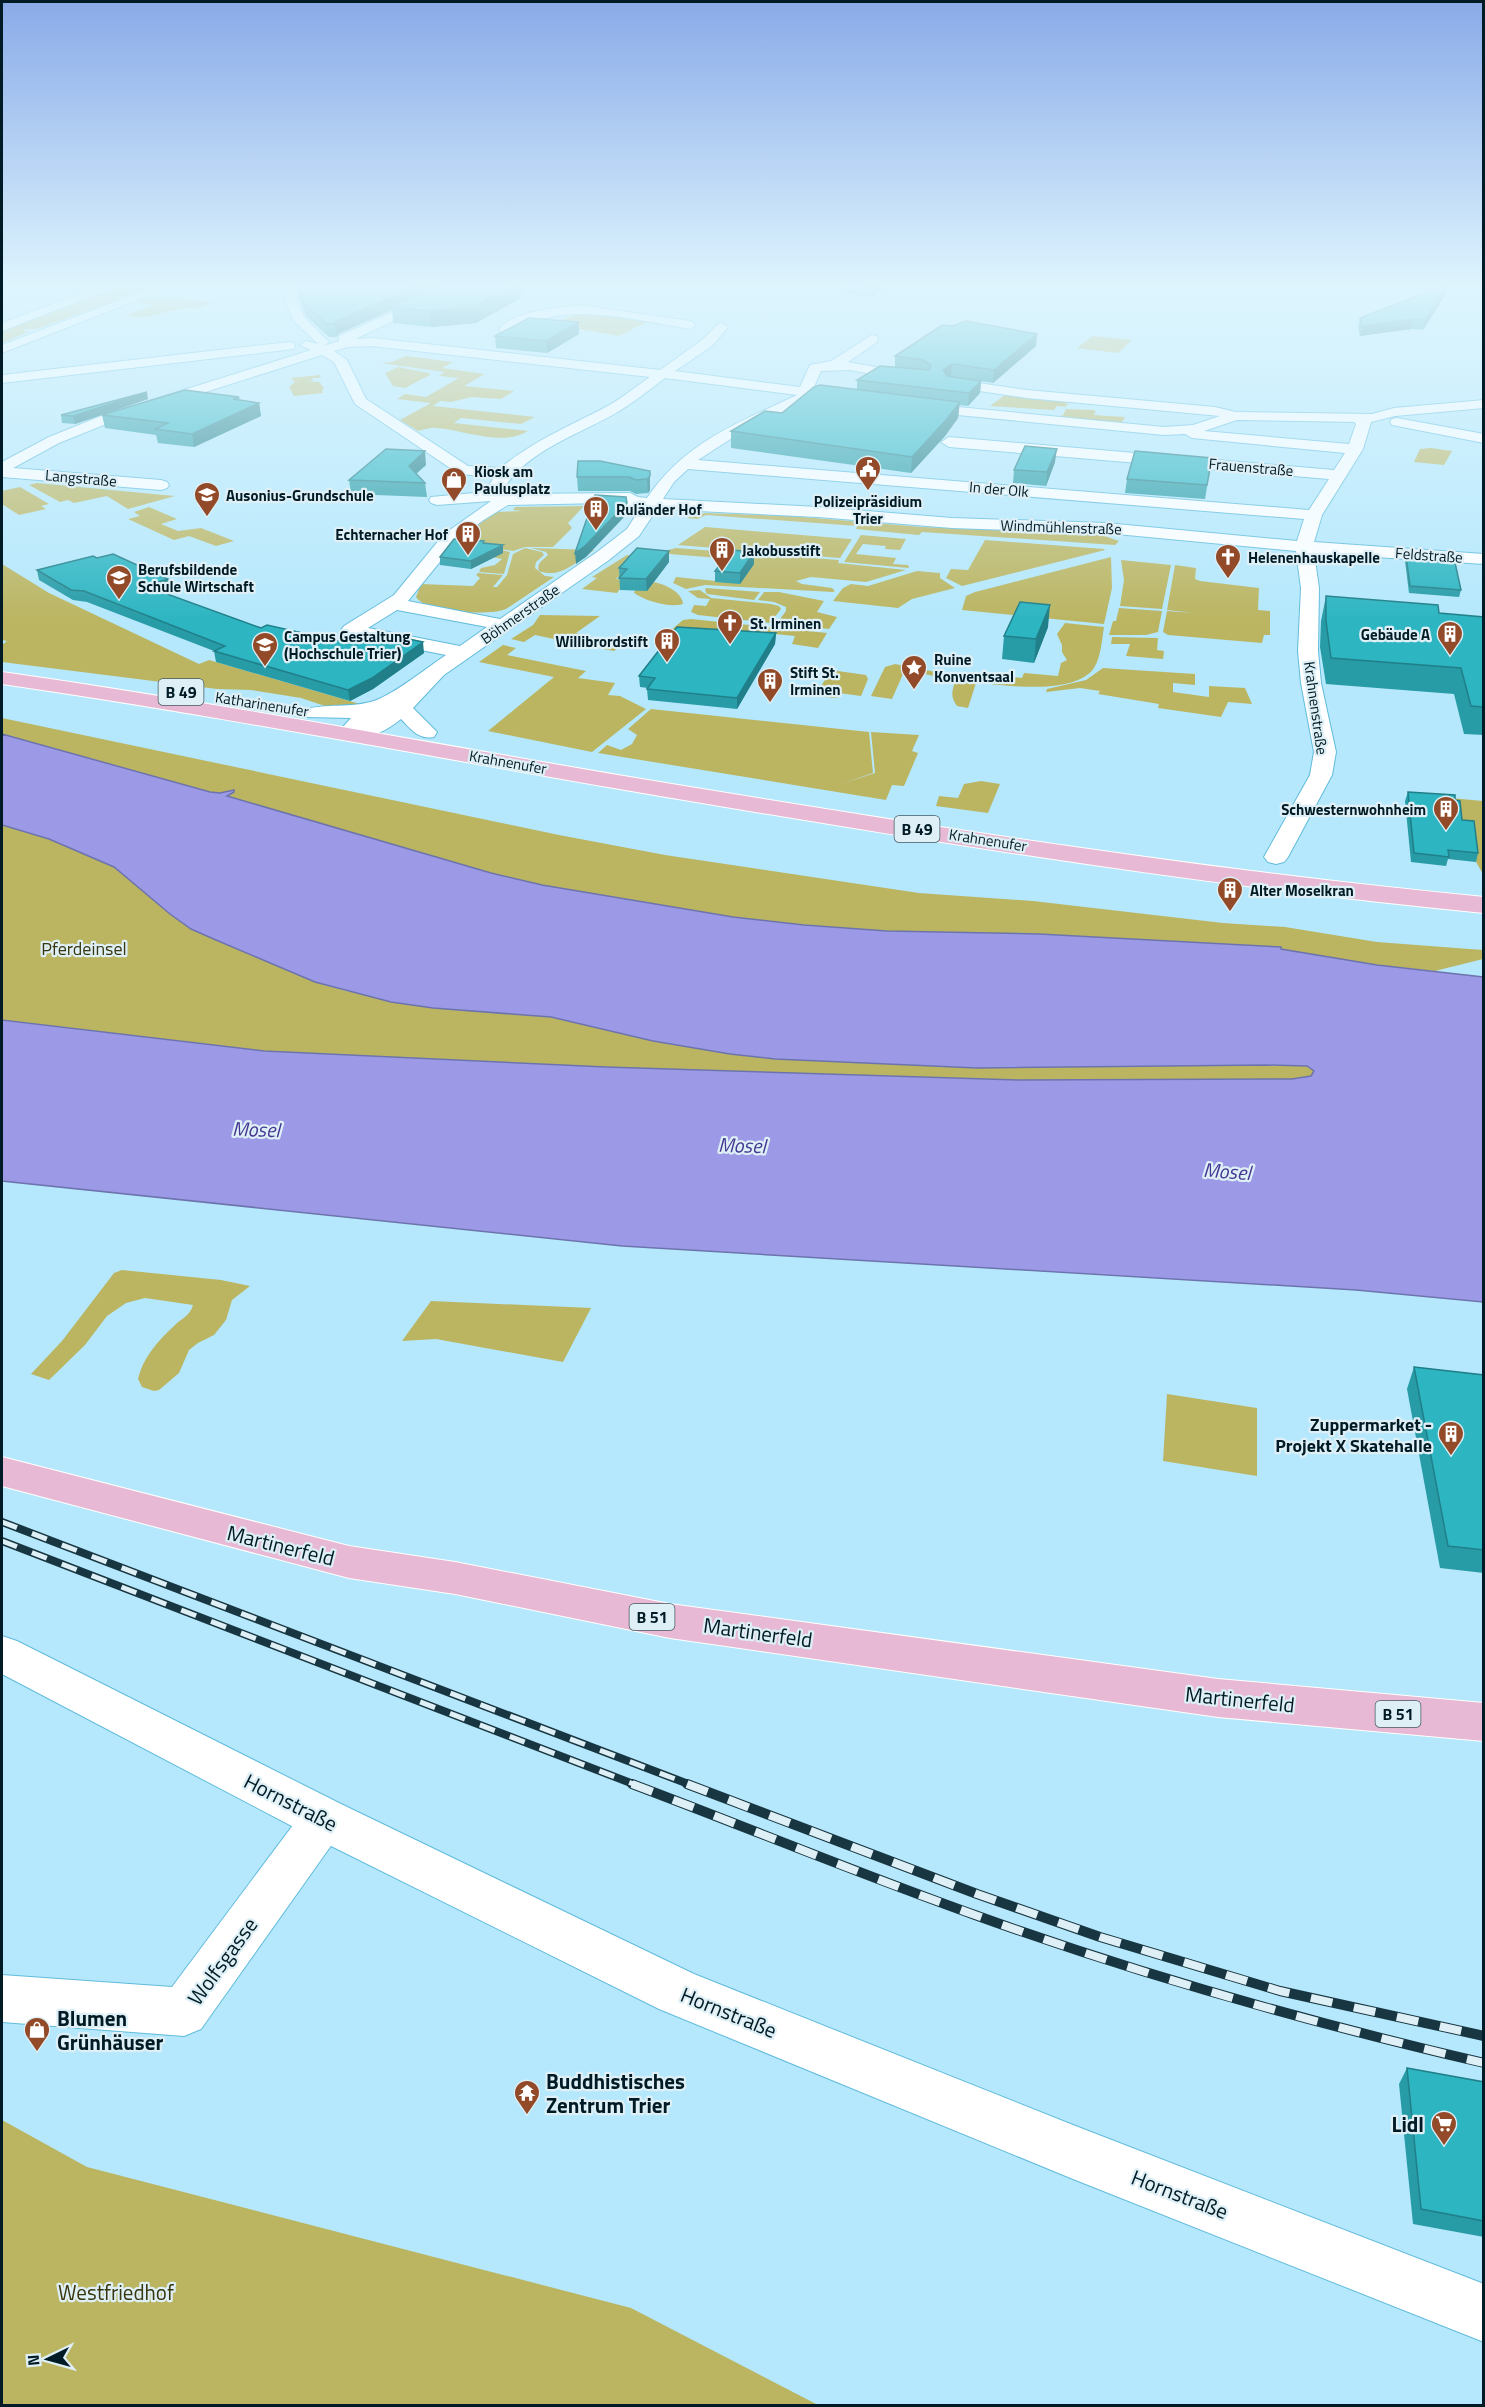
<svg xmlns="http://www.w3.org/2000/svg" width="1485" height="2407" font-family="'Titillium Web',sans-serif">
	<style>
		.green { fill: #bbb562 }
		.water { fill: #9c9ae7; stroke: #6d74ad; stroke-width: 1.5 }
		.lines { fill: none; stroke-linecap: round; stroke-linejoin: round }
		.street-casing { stroke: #60bbdc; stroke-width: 2 }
		.secondary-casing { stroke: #60bbdc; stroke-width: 2 }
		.primary-casing { stroke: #fff; stroke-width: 2 }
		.street { fill: #fff; fill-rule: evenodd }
		.secondary { fill: #fff; fill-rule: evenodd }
		.primary { fill: #e8b9d4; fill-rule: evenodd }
		.rail-far1-casing { stroke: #183641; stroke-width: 8 }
		.rail-casing { stroke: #183641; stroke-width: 10 }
		.rail-far1 { stroke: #deeff6; stroke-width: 5; stroke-dasharray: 16; stroke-linecap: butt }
		.rail { stroke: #deeff6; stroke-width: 8; stroke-dasharray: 22; stroke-linecap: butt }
		.wall { fill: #279ca7 }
		.shaded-wall { fill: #207f88 }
		.building { fill: #2db5c2; stroke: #207f88; stroke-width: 1.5 }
		.labels { text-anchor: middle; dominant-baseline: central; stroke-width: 4.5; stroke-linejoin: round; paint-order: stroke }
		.far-street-label { font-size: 15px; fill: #001b25; stroke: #deeff6 }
		.far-poi-label { font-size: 15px; font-weight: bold; fill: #001b25; stroke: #deeff6; text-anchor: start }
		.shield { fill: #deeff6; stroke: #435b64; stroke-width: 1.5 }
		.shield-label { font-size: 16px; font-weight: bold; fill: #001b25 }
		.park-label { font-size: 18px; fill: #39360f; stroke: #deeff6 }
		.poi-label { font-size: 18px; font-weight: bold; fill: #001b25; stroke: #deeff6; text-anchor: end }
		.water-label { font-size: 20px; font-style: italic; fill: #443791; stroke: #deeff6 }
		.near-street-label { font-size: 21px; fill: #001b25; stroke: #deeff6 }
		.near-poi-label { font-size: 21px; font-weight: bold; fill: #001b25; stroke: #deeff6; text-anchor: start }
		.near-park-label { font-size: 21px; fill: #39360f; stroke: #deeff6 }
	</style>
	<rect width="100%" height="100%" fill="#b5e8fc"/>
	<!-- green -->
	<g class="green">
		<path d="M 127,284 L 162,284 L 37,329 L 24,329 L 23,331 L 28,332 L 2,343 L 2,331 Z"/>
		<path d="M 142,298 L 173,298 L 214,302 L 195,309 L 184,308 L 142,318 L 126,315 L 154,305 L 133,302 Z"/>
		<path d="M 584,311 L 649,321 L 619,336 L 552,324 L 574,315 L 571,313 Z"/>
		<path d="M 1093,336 L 1132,340 L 1118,353 L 1077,348 Z"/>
		<path d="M 406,356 L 453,362 L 442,368 L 485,374 L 464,386 L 514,391 L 501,399 L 472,397 L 451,402 L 440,401 L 433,406 L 535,417 L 521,424 L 461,418 L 454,423 L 528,431 C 502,447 465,430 436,428 C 431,427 423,430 418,431 L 400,420 L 431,403 L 397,399 L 405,394 L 426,397 L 459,378 L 439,376 L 444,372 L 381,363 L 392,362 Z"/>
		<path d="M 398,367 L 429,373 L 430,375 L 405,388 L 393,386 L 385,373 Z"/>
		<path d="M 320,375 L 321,378 L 312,378 L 313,380 L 310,381 L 319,382 L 324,388 L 322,390 L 323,393 L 294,396 L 289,387 L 295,382 L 291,378 Z"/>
		<path d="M 1005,395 L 1066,400 L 1065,403 L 1069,404 L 1065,406 L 1067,407 L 1057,406 L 1054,410 L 990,406 Z"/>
		<path d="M 1066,409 L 1093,410 L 1096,411 L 1094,415 L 1125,417 L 1122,422 L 1054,418 L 1063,415 Z"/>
		<path d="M 1431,448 L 1452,451 L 1444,465 L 1414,462 L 1420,449 Z"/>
		<path d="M 37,483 L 175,496 L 128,509 L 107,496 L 74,503 L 68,500 L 60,502 L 29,485 Z"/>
		<path d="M 20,487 L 49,504 L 41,506 L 46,509 L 19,515 L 2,504 L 2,491 Z"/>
		<path d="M 584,506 L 568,523 L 572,528 L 553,547 L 525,547 L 513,551 L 455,542 L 486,515 L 496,512 L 522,511 L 513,510 L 515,507 Z"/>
		<path d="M 149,507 L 177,519 L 161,524 L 178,531 L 201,528 L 234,541 L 216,546 L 189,536 L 174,540 L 128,519 L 140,516 L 134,512 Z"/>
		<path d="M 705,513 L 791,516 L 922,527 L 1096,533 L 1119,541 L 1115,545 L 922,532 L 919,535 L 856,529 L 857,526 L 706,515 L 698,519 L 686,518 Z"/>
		<path d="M 705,527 L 850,539 L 852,539 L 840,558 L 678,545 Z"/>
		<path d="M 861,535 L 906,539 L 900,550 L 885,549 L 886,546 L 863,544 L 856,554 L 896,558 L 893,564 L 908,565 L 909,568 L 844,562 Z"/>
		<path d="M 985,540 L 1104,549 L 1105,550 L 962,586 L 946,578 L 951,569 L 968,570 Z"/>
		<path d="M 494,548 L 510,552 L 504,574 L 479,572 L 481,568 L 495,565 L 502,559 L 492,557 Z"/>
		<path d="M 525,548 L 542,552 L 544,555 L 536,562 L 535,568 L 545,576 L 554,577 L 506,609 C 489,616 426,613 416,597 L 421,584 L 473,586 L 480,578 L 476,575 L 478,573 L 503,575 L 493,587 L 497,587 L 507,575 L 513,554 Z"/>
		<path d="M 531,548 L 594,550 C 576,562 561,579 539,571 C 536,563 543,560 548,555 L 546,552 Z"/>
		<path d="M 676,548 L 839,560 L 838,563 L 906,570 L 866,582 L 811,577 L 796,581 L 802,584 L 832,588 L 835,591 L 833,592 L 705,585 L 686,589 L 673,583 L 676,577 L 716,581 L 732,559 L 657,553 Z"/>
		<path d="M 627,555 L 640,558 L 630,578 L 618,577 L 616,579 L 627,580 L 617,593 L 582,589 L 597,578 L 592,577 Z"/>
		<path d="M 1111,557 L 1112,588 L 1104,624 L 962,610 L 966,596 L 975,592 Z"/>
		<path d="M 1121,560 L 1171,565 L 1162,609 L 1120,606 L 1124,580 Z"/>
		<path d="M 2,564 L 49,593 L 199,664 L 209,660 L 360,704 L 353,707 L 331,708 L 301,698 L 251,690 L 217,689 L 2,662 L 2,645 L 7,641 L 2,640 Z"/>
		<path d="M 1175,565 L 1196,568 L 1195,579 L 1200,581 L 1259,588 L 1258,610 L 1270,611 L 1270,635 L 1264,635 L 1262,643 L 1168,635 L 1163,632 L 1167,611 L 1194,613 L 1167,610 Z"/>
		<path d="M 917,571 L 940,573 L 940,578 L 955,588 L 912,599 L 898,608 L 833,601 L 843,588 L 851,584 L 868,586 Z"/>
		<path d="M 653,582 C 665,584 682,592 683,604 C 670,608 645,601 634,593 L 635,590 Z"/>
		<path d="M 706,588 L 760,592 L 754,600 L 707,594 L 705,590 Z"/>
		<path d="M 700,590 L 711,598 L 771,604 L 779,606 L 781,609 L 770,623 L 698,615 L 691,612 L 694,605 L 706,606 L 710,599 L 698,598 L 688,591 Z"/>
		<path d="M 764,592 L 779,592 L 824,601 L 817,612 L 837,617 L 829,629 L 777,623 L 786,611 L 786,607 L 774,602 L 758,600 Z"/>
		<path d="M 1119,608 L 1162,611 L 1158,632 L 1146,635 L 1109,635 L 1113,621 L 1116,621 Z"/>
		<path d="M 540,615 L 600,616 L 576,633 L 584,635 L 573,643 L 535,635 L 524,642 L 511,639 L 533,625 Z"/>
		<path d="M 691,619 L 827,633 L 818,648 L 792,644 L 795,636 L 775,634 L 673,643 L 658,641 L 683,620 Z"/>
		<path d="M 1065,623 L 1104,627 C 1102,639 1101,657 1094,668 C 1077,693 1017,687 991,684 L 995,675 L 1022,678 L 1024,673 L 1058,676 L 1061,663 L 1067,660 L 1062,652 L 1062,645 L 1057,634 Z"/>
		<path d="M 594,637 L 626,642 L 614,651 L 583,645 Z"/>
		<path d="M 1112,637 L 1158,638 L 1157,650 L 1164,651 L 1163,659 L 1126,656 L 1130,644 L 1111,644 Z"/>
		<path d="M 503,645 L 516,648 L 507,655 L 586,671 L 578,678 L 615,683 L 608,695 L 620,696 L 646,709 L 592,752 L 488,731 L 554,677 L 479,662 Z"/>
		<path d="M 895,664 L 936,672 L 938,674 L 937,677 L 921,673 L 903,674 L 892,699 L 871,696 L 885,667 Z"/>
		<path d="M 1103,668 L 1195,674 L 1195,685 L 1173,683 L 1173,692 L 1209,697 L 1209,686 L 1245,688 L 1252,704 L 1228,702 L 1221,717 L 1158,708 L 1159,704 L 1098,694 L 1100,691 L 1080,688 L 1046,692 L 1047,689 L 1086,680 Z"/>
		<path d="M 831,670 L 866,675 L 868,679 L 861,696 L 839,693 L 836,698 L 815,696 Z"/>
		<path d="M 955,681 L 976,683 L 968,708 L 957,706 C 950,696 952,692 955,681 Z"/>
		<path d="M 651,709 L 869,732 L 873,773 L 841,784 L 875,773 L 871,732 L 919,735 L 912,751 L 918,753 L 904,786 L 892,785 L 886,800 L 598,753 L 607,745 L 621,750 L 632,744 L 637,735 L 628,729 Z"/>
		<path d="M 2,718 L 559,835 L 665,855 L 919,893 L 1033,901 L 1223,923 L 1285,927 L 1377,942 L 1483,950 L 1483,959 L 1435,971 L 1377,965 L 1281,949 L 1280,947 L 1039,934 L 887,931 L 804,925 L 733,917 L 542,885 L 491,873 L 226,796 L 234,790 L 220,793 L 210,792 L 2,734 Z"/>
		<path d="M 981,781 L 1000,784 L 988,813 L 936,806 L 939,796 L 958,798 L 964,784 Z"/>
		<path d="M 1451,798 L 1483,801 L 1483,874 L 1476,862 L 1471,830 L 1460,829 Z"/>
		<path d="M 2,825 L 49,839 L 114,867 L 191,929 L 315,982 L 346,991 L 551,1017 L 653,1041 L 689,1047 L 1137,1065 L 1308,1066 L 1314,1071 L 1311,1076 L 1292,1079 L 1019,1080 L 606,1067 L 264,1051 L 2,1020 Z"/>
		<path d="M 122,1270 L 221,1280 L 250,1286 L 232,1300 L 226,1320 L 214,1335 L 198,1343 L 189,1350 L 179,1373 L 159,1390 L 154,1391 L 142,1387 L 138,1379 C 143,1357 158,1341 175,1325 C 182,1318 190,1316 193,1305 L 145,1298 L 126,1303 L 107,1316 L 85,1345 L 49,1380 L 31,1374 L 62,1341 L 114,1273 Z"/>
		<path d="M 431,1301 L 591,1308 L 563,1362 L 436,1339 L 402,1341 Z"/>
		<path d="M 1167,1394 L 1257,1408 L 1257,1476 L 1163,1461 Z"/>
		<path d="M 2,2120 L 87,2167 L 631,2308 L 818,2405 L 2,2405 Z"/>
	</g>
	<!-- water -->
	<path class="water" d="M 2,734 L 210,792 L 220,793 L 234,790 L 234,792 L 227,796 L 491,873 L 542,885 L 733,917 L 804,925 L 887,931 L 1039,934 L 1281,947 L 1281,949 L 1377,965 L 1483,977 L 1483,1302 L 1356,1290 L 622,1246 L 2,1181 L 2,1020 L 264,1051 L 606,1067 L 1019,1080 L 1292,1079 L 1311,1076 L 1314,1071 L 1307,1066 L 1266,1065 L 977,1068 L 775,1059 L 730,1054 L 653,1041 L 551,1017 L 433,1008 L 391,1002 L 315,982 L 216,940 L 191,929 L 170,914 L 114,867 L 49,839 L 2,825 Z"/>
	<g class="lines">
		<defs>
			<g id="street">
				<path d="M 59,284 L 83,284 L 104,289 L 106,291 L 100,295 L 61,286 Z"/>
				<path d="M 161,284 L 178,284 L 2,353 L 2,345 Z"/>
				<path d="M 303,284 L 317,284 L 296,298 L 304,317 L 329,342 L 324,346 L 339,341 L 339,336 L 456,284 L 472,284 L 355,339 L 372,338 L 660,370 L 702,340 L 718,324 L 722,323 L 728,327 L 712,346 L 675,371 L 800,387 L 810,365 L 831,361 L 872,335 L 877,336 L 878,339 L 877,342 L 848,362 L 915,374 L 922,378 L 915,382 L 850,370 L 821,371 L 813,389 L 854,395 L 856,398 L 854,401 L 810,397 L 808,401 L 740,433 L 698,460 L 1309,510 L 1329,479 L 949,447 L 941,442 L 949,437 L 1334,470 L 1345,453 L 1192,438 L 1185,434 L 1164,435 L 916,411 L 909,407 L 916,403 L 1164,427 L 1193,425 L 1220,416 L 1027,398 L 946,386 L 944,383 L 951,379 L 1027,390 L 1215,407 L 1236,412 L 1372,414 L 1394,408 L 1484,400 L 1484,408 L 1395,416 L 1371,422 L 1363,449 L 1322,515 L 1314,542 L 1484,554 L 1484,564 L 1314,553 L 1319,588 L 1318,651 L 1321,683 L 1336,752 L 1332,775 L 1288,857 L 1284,862 L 1276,864 L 1268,862 L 1264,857 L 1310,775 L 1314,752 L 1301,683 L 1298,651 L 1301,588 L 1296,551 L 1106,533 L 952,528 L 818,517 L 657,509 L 639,536 L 609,560 L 444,675 L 413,708 L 437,732 L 434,737 C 418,740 411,729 401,719 C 386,731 364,743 344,739 L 341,734 L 342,728 L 351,718 L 306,717 L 303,713 L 306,709 C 330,703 356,709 379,699 C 401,689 425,669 446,655 L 351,636 L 344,634 L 341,630 L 344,626 L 394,595 L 444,534 L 491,501 L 437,505 L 431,503 L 429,500 L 431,497 L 485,492 L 494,477 L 459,474 L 355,404 L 334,362 L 322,355 L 111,422 L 59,443 L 13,468 L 161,480 L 167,482 L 169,485 L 167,488 L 161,490 L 2,477 L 2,462 L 49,437 L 101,416 L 311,350 L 300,345 L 306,341 L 318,344 L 294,321 L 284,297 ZM 372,346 L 650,377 C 635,387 620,400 604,408 C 565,428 536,440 500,468 L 468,466 L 366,399 L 347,360 L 334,351 L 348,347 ZM 665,378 L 797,395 C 738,423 685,442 647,498 L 638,497 L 630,493 L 500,494 C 526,450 574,437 616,413 C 633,403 649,390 665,378 ZM 1237,420 L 1354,422 L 1356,424 L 1349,444 L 1204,431 ZM 688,469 L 1304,519 L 1297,541 L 1106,523 L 952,518 L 818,507 L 663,499 L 674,482 ZM 604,503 L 641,507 L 627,529 L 597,552 L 500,619 L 408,601 L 456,542 L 482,521 L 508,505 ZM 397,610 L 487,627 L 460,646 L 368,628 Z"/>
				<path d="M 581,305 L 690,321 L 696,325 L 690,329 C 638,321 583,304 532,322 C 522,325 515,326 510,336 L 506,337 L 500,333 L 500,328 C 515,311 559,307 581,305 Z"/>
				<path d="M 289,342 L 294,343 L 295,346 L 294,349 L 2,383 L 2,375 Z"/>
				<path d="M 1397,418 L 1484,434 L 1484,443 L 1392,425 L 1390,422 L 1392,419 Z"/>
				<path d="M 324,1799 L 340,1805 L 346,1819 L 340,1833 L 201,2029 L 184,2036 L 2,2022 L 2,1975 L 172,1987 L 308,1805 Z"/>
			</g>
			<g id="secondary">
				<path d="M 106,284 L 123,284 L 2,331 L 2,323 Z"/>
				<path d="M 2,1636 L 17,1641 L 341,1804 L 694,1974 L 1073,2125 L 1484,2284 L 1484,2342 L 1073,2179 L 659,2009 L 307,1834 L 2,1674 Z"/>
			</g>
			<g id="primary">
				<path d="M 2,672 C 228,704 453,748 678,785 C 945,829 1214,871 1484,897 L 1484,913 C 1214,887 945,844 678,799 C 453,761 228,717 2,684 Z"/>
				<path d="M 2,1457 L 349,1546 L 455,1562 L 670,1604 L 1218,1679 L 1484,1703 L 1484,1741 L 1218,1717 L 670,1638 L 455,1594 L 349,1578 L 2,1486 Z"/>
			</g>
		</defs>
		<!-- street casing -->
		<use href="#street" class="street-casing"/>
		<!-- secondary casing -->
		<use href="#secondary" class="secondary-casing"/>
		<!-- primary casing -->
		<use href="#primary" class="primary-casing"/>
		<!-- street -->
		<use href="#street" class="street"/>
		<!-- secondary -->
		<use href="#secondary" class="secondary"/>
		<!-- primary -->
		<use href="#primary" class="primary"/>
		<defs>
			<g id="rail-far1">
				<path d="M 2,1522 L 691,1785"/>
				<path d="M 2,1541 L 636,1785"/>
			</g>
			<g id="rail">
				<path d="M 632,1784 C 746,1827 860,1874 975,1915 C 1141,1975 1312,2023 1484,2063"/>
				<path d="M 687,1784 L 977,1894 L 1100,1937 L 1280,1991 L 1484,2036"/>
			</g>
		</defs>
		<!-- rail-far1 casing -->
		<use href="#rail-far1" class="rail-far1-casing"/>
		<!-- rail casing -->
		<use href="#rail" class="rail-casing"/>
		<!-- rail-far1 -->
		<use href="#rail-far1" class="rail-far1"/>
		<!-- rail -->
		<use href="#rail" class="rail"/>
	</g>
	<!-- wall -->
	<g class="wall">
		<path d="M 302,284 L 520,284 L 521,298 L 476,323 L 431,327 L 393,323 L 392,310 L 338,334 L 337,337 L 329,337 L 306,316 L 299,299 L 297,287 Z"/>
		<path d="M 847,284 L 884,284 L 881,291 L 872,297 L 847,294 Z"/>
		<path d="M 1446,294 L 1423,330 L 1411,329 L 1360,336 L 1358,328 L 1360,318 Z"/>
		<path d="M 579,322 L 579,334 L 547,353 L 496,348 L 495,336 Z"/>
		<path d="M 1036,346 L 993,383 L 981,381 L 980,393 L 968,406 L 959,405 L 958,418 L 945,436 L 911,473 L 731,448 L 731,431 L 782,413 L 857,390 L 857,380 L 895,367 L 895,356 Z"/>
		<path d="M 239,397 L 240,400 L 259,403 L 261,416 L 194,447 L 158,443 L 156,435 L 105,428 L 102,415 Z"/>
		<path d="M 148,399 L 75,424 L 62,423 L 61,415 Z"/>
		<path d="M 1212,458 L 1205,499 L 1125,493 L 1127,479 Z"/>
		<path d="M 1055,462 L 1046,486 L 1013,483 L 1014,470 Z"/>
		<path d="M 426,465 L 416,474 L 425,483 L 427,497 L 351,494 L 349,480 Z"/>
		<path d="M 650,471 L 650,490 L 648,493 L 636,494 L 630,491 L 578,491 L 577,477 Z"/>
		<path d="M 484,543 L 503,553 L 471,569 L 440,565 L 440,557 Z"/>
		<path d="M 1406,555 L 1461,590 L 1459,597 L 1409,593 L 1405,561 Z"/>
		<path d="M 97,558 L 168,579 L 170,590 L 162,592 L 261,628 L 343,642 L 424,653 L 373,689 L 350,701 L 216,662 L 214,651 L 87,602 L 73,600 L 39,580 L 37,570 Z"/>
		<path d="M 669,562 L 647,591 L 620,590 L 619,568 Z"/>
		<path d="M 754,564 L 740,584 L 715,582 L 715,571 Z"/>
		<path d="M 1326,596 L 1439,613 L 1484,617 L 1484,735 L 1464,734 L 1454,694 L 1326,684 L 1320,647 L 1321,621 Z"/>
		<path d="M 1048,627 L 1034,663 L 1002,659 L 1004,636 Z"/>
		<path d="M 776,633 L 775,644 L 737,709 L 648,700 L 647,689 L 648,688 L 640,687 L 639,676 Z"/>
		<path d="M 1408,792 L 1455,800 L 1462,820 L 1478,853 L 1476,862 L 1448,859 L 1446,866 L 1411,862 L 1405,801 Z"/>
		<path d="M 1414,1367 L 1484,1375 L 1484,1573 L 1440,1568 L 1407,1389 Z"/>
		<path d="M 1407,2068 L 1484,2082 L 1484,2237 L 1413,2224 L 1399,2084 Z"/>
	</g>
	<!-- shaded-wall -->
	<g class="shaded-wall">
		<path d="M 422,284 L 443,284 L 435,286 L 436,291 L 392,307 L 392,310 L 338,334 L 337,337 L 335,324 L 336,321 Z"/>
		<path d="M 515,284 L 520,284 L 521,298 L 476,323 L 431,327 L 430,311 Z"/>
		<path d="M 877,284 L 884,284 L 881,291 L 872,297 L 872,287 Z"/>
		<path d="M 1448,284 L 1446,294 L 1423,330 L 1425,320 Z"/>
		<path d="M 1413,319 L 1411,329 L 1360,336 L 1362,326 Z"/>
		<path d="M 579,322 L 579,334 L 547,353 L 546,341 Z"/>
		<path d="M 1037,334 L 1036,346 L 993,383 L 994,370 Z"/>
		<path d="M 952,364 L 951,377 L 942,382 L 943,370 Z"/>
		<path d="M 981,381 L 980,393 L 968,406 L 969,393 Z"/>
		<path d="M 147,392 L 148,399 L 75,424 L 73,416 Z"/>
		<path d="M 960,402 L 958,418 L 945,436 L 911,473 L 912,457 Z"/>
		<path d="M 259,403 L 261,416 L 194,447 L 192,434 Z"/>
		<path d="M 1057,449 L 1055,462 L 1046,486 L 1047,472 Z"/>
		<path d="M 425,451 L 426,465 L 410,479 L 409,466 Z"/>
		<path d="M 650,471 L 650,490 L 648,493 L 647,479 Z"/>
		<path d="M 627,503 L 627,514 L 586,557 L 576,564 L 575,553 Z"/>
		<path d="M 503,545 L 503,553 L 471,569 L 471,561 Z"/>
		<path d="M 669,551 L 669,562 L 647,591 L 646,579 Z"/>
		<path d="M 754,552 L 754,564 L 740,584 L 740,573 Z"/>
		<path d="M 168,579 L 170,590 L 147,596 L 145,586 Z"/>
		<path d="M 1050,605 L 1048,627 L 1034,663 L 1036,639 Z"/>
		<path d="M 776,633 L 775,644 L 737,709 L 737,698 Z"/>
		<path d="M 423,642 L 424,653 L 373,689 L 350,701 L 348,690 Z"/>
	</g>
	<!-- building -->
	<g class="building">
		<path d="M 302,284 L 423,284 L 336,321 L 335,324 L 327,324 L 304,303 L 297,287 Z"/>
		<path d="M 442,284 L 515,284 L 475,306 L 430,311 L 392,307 Z"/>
		<path d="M 847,284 L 877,284 L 872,287 Z"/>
		<path d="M 1448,284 L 1425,320 L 1413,319 L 1362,326 L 1360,318 Z"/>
		<path d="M 529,318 L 579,322 L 546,341 L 495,336 Z"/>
		<path d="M 966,321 L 1037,334 L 994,370 L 952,364 L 943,370 L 947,376 L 981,381 L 969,393 L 857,380 L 880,366 L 929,370 L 931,365 L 923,360 L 895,356 L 942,325 L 953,326 Z"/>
		<path d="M 820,385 L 960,402 L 946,420 L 912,457 L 731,431 L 765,411 L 782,413 L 814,387 Z"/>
		<path d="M 185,390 L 239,397 L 233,399 L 259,403 L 192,434 L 155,429 L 168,423 L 102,415 Z"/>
		<path d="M 147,392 L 73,416 L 61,415 Z"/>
		<path d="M 1025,446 L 1057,449 L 1047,472 L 1014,470 Z"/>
		<path d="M 386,449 L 425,451 L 409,466 L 425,483 L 349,480 Z"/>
		<path d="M 1135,451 L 1212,458 L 1207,485 L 1127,479 Z"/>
		<path d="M 578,461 L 600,461 L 650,471 L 650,476 L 647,479 L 636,480 L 629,477 L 577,477 Z"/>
		<path d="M 595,495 L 626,497 L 627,503 L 585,546 L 575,553 Z"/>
		<path d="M 454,539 L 484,541 L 483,543 L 503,545 L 471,561 L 440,557 Z"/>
		<path d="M 637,548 L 669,551 L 646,579 L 619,578 L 627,569 L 619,568 Z"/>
		<path d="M 731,550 L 754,552 L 740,573 L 715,571 Z"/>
		<path d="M 113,554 L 168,579 L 145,586 L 261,628 L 267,625 L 343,642 L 364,632 L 393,639 L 399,637 L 423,642 L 372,678 L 348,690 L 214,651 L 225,646 L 84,591 L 71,590 L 37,570 L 93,556 L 97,558 Z"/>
		<path d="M 1406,555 L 1454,558 L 1461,590 L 1410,586 Z"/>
		<path d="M 1326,596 L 1438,605 L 1439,613 L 1484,617 L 1484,707 L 1471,706 L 1461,668 L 1331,658 L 1326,621 Z"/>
		<path d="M 1020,602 L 1050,605 L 1036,639 L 1004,636 Z"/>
		<path d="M 677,627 L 776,633 L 737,698 L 647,689 L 655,678 L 639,676 Z"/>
		<path d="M 1408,792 L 1455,795 L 1455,800 L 1460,801 L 1462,820 L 1474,821 L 1478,853 L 1448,850 L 1449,857 L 1414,853 Z"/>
		<path d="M 1414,1367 L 1484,1375 L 1484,1550 L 1448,1546 Z"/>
		<path d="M 1407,2068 L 1484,2082 L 1484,2221 L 1421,2209 Z"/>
	</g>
	<!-- sky -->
	<linearGradient id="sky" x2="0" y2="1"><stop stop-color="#89aae8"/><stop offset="0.46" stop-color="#def5fe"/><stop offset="1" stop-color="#def5fe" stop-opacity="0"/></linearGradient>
	<rect width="1485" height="621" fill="url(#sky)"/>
	<!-- icons -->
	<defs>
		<symbol id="civic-pin" viewBox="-11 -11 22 30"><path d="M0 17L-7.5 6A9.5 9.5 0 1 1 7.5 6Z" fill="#924a28" stroke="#deeff6"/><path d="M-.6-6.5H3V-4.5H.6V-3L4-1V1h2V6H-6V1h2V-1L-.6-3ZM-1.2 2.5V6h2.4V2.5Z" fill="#fff"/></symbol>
		<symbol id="shop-pin" viewBox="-11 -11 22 30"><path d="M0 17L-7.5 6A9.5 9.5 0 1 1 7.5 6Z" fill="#924a28" stroke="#deeff6"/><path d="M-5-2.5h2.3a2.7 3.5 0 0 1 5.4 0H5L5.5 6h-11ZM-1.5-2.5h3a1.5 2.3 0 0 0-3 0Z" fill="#fff"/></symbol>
		<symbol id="school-pin" viewBox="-11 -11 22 30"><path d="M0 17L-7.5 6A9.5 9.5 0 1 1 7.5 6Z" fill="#924a28" stroke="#deeff6"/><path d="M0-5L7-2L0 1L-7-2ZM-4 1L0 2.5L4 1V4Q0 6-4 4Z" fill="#fff"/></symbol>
		<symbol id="building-pin" viewBox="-11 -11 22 30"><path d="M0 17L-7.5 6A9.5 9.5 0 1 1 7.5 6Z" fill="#924a28" stroke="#deeff6"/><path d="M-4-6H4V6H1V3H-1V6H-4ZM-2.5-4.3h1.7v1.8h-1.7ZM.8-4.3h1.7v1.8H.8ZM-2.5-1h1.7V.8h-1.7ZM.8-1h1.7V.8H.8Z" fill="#fff"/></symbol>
		<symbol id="church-pin" viewBox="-11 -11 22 30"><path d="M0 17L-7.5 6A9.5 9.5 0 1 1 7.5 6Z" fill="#924a28" stroke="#deeff6"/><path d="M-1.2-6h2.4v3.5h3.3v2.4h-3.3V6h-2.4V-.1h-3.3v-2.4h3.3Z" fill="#fff"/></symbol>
		<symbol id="university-pin" viewBox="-11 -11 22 30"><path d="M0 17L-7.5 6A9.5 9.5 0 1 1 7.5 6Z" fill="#924a28" stroke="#deeff6"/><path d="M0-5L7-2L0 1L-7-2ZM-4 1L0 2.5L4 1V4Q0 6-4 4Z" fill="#fff"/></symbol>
		<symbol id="sight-pin" viewBox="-11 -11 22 30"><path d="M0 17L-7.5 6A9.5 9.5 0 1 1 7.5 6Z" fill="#924a28" stroke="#deeff6"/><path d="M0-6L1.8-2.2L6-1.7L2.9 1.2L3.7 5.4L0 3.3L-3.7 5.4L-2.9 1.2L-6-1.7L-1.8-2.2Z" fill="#fff"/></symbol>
		<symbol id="temple-pin" viewBox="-11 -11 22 30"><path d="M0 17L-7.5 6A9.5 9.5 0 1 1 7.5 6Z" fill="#924a28" stroke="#deeff6"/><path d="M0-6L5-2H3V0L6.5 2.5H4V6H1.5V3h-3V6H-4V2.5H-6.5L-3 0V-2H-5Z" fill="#fff"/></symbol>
		<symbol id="supermarket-pin" viewBox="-11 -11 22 30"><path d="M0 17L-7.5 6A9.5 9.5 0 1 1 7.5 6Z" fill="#924a28" stroke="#deeff6"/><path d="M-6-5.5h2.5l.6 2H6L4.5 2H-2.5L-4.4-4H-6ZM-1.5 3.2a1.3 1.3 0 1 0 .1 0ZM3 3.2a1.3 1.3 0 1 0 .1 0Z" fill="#fff"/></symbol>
	</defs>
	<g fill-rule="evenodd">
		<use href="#civic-pin" x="853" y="454" width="30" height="40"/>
		<use href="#shop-pin" x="439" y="465" width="30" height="40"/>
		<use href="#school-pin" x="192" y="480" width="30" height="40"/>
		<use href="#building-pin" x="581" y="494" width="30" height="40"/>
		<use href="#building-pin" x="453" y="519" width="30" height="40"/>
		<use href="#building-pin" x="707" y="535" width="30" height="40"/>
		<use href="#church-pin" x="1213" y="542" width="30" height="40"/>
		<use href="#school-pin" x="104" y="563" width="30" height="40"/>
		<use href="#church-pin" x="715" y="608" width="30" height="40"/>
		<use href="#building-pin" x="1435" y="619" width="30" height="40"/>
		<use href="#building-pin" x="652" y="626" width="30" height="40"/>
		<use href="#university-pin" x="250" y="630" width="30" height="40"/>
		<use href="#sight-pin" x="899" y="653" width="30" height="40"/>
		<use href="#building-pin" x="755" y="666" width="30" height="40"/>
		<use href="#building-pin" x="1431" y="794" width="30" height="40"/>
		<use href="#building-pin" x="1215" y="875" width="30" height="40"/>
		<use href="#building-pin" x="1436" y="1419" width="30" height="40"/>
		<use href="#shop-pin" x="22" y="2015" width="30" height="40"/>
		<use href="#temple-pin" x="512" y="2078" width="30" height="40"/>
		<use href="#supermarket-pin" x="1429" y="2109" width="30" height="40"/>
	</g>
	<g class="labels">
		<!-- far-street labels -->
		<g class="far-street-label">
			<text transform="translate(1251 467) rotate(5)">Frauenstraße</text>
			<text transform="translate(81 478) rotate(5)">Langstraße</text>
			<text transform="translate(999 489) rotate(5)">In der Olk</text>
			<text transform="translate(1061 527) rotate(2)">Windmühlenstraße</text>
			<text transform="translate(1429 555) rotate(4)">Feldstraße</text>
			<text transform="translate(520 614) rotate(-35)">Böhmerstraße</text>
			<text transform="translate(262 704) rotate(9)">Katharinenufer</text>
			<text transform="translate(1316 708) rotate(82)">Krahnenstraße</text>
			<text transform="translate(508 762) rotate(10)">Krahnenufer</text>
			<text transform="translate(988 840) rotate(9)">Krahnenufer</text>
		</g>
		<!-- far-poi labels -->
		<g class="far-poi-label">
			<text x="474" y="471">Kiosk am<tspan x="474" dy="17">Paulusplatz</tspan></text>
			<text x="226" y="495">Ausonius-Grundschule</text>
			<text x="868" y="501" text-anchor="middle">Polizeipräsidium<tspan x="868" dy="17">Trier</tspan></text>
			<text x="616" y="509">Ruländer Hof</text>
			<text x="448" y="534" text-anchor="end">Echternacher Hof</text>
			<text x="742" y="550">Jakobusstift</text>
			<text x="1248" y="557">Helenenhauskapelle</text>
			<text x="138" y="569">Berufsbildende<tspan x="138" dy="17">Schule Wirtschaft</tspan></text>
			<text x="750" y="623">St. Irminen</text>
			<text x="1430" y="634" text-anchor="end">Gebäude A</text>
			<text x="284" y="636">Campus Gestaltung<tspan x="284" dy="17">(Hochschule Trier)</tspan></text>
			<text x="648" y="641" text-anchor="end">Willibrordstift</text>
			<text x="934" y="659">Ruine<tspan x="934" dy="17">Konventsaal</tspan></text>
			<text x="790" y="672">Stift St.<tspan x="790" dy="17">Irminen</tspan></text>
			<text x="1426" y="809" text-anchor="end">Schwesternwohnheim</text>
			<text x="1250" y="890">Alter Moselkran</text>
		</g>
		<!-- shield labels -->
		<g class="shield">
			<rect x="158.5" y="679" width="45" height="26" rx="4.5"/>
			<rect x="894.5" y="816" width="45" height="26" rx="4.5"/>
			<rect x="629.5" y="1604" width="45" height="26" rx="4.5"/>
			<rect x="1375.5" y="1701" width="45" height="26" rx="4.5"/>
		</g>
		<g class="shield-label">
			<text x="181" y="692">B 49</text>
			<text x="917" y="829">B 49</text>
			<text x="652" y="1617">B 51</text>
			<text x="1398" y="1714">B 51</text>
		</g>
		<!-- park labels -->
		<g class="park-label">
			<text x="84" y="948">Pferdeinsel</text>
		</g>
		<!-- poi labels -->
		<g class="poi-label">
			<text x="1432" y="1424">Zuppermarket -<tspan x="1432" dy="21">Projekt X Skatehalle</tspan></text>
		</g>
		<!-- water labels -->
		<g class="water-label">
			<text transform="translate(256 1129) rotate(2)">Mosel</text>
			<text transform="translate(742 1145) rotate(2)">Mosel</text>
			<text transform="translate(1227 1171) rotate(4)">Mosel</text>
		</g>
		<!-- near-street labels -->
		<g class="near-street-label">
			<text transform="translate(281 1545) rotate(14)">Martinerfeld</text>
			<text transform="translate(758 1632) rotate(8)">Martinerfeld</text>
			<text transform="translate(1240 1699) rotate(6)">Martinerfeld</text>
			<text transform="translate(291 1802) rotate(27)">Hornstraße</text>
			<text transform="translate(222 1961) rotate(-54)">Wolfsgasse</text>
			<text transform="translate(729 2012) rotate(22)">Hornstraße</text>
			<text transform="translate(1180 2194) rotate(21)">Hornstraße</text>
		</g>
		<!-- near-poi labels -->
		<g class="near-poi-label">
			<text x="57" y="2018">Blumen<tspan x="57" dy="24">Grünhäuser</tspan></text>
			<text x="546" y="2081">Buddhistisches<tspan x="546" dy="24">Zentrum Trier</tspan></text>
			<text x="1424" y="2124" text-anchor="end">Lidl</text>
		</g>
		<!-- near-park labels -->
		<g class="near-park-label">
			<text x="116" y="2292">Westfriedhof</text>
		</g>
	</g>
	<!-- border -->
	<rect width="1485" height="2407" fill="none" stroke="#001b25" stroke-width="6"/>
	<!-- north arrow -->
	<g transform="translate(48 2359) rotate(265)" stroke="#deeff6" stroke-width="4.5" paint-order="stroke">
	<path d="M0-4.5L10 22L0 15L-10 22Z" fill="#001b25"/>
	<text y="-9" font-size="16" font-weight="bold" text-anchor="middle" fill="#001b25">N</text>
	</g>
</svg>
